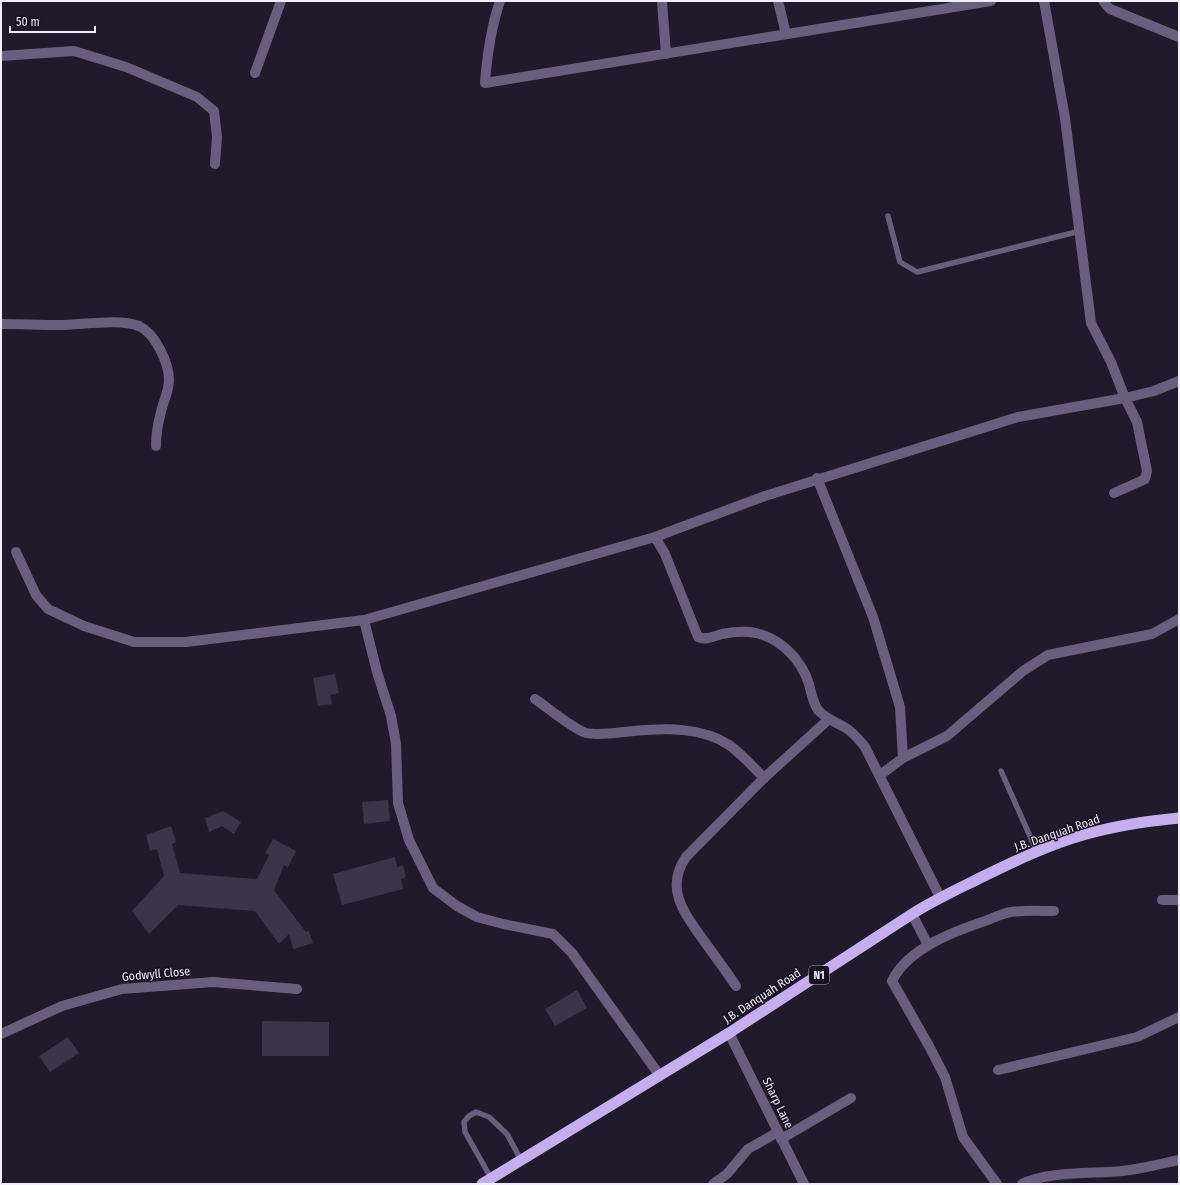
<svg xmlns="http://www.w3.org/2000/svg" width="1180" height="1185" font-family="'Fira Sans Condensed',sans-serif">
	<style>
		.building { fill: #3c3549 }
		.lines { fill: none; stroke-linecap: round; stroke-linejoin: round }
		.service { stroke: #695e7e; stroke-width: 5.5 }
		.minor { stroke: #695e7e; stroke-width: 10 }
		.trunk { stroke: #c4aeee; stroke-width: 11 }
		.labels { text-anchor: middle; dominant-baseline: central; stroke-width: 3; stroke-linejoin: round; paint-order: stroke }
		.shield { fill: #171122; stroke: #b0abb8; stroke-width: 1 }
		.shield-label { font-size: 11px; font-weight: bold; fill: #f1edf9 }
		.street-label { font-size: 12px; fill: #f1edf9; stroke: #171122 }
	</style>
	<rect width="100%" height="100%" fill="#201a2c"/>
	<!-- building -->
	<g class="building">
		<path d="M 335,674 L 339,693 L 330,695 L 332,704 L 318,706 L 313,678 Z"/>
		<path d="M 388,800 L 390,821 L 364,824 L 362,802 Z"/>
		<path d="M 223,811 L 241,822 L 234,834 L 222,826 L 209,832 L 205,818 Z"/>
		<path d="M 171,826 L 176,842 L 172,844 L 180,873 L 257,879 L 269,855 L 265,853 L 273,839 L 296,851 L 288,867 L 284,865 L 274,890 L 306,932 L 309,931 L 313,943 L 293,949 L 289,934 L 279,944 L 255,911 L 178,905 L 149,934 L 132,911 L 164,876 L 157,849 L 150,851 L 146,835 Z"/>
		<path d="M 395,857 L 397,867 L 403,865 L 406,877 L 401,879 L 403,889 L 342,905 L 333,874 Z"/>
		<path d="M 577,990 L 587,1008 L 555,1026 L 545,1009 Z"/>
		<path d="M 262,1021 L 329,1022 L 329,1056 L 262,1056 Z"/>
		<path d="M 68,1037 L 79,1053 L 50,1072 L 39,1056 Z"/>
	</g>
	<g class="lines">
		<!-- service -->
		<g class="service">
			<path d="M 888,216 L 900,262 L 917,272 L 1080,231"/>
			<path d="M 1001,771 L 1037,852"/>
			<path d="M 491,1178 L 465,1132 L 464,1122 L 469,1116 L 476,1112 L 489,1117 L 507,1134 L 521,1160"/>
		</g>
		<!-- minor -->
		<g class="minor">
			<path d="M 500,1 C 491,28 487,55 485,83 L 991,1"/>
			<path d="M 662,1 L 666,54"/>
			<path d="M 778,1 L 786,34"/>
			<path d="M 1044,1 L 1065,118 L 1091,323 L 1111,362 L 1125,398 L 1137,422 L 1147,471 L 1145,479 L 1141,481 L 1114,493"/>
			<path d="M 1103,1 L 1110,9 L 1179,37"/>
			<path d="M 1,56 L 74,51 L 126,67 L 197,97 L 214,111 L 217,137 L 215,164"/>
			<path d="M 255,73 L 281,1"/>
			<path d="M 1,324 C 20,324 40,325 59,325 C 81,325 119,318 139,326 C 155,333 169,363 169,380 C 169,391 163,402 161,412 C 158,423 156,434 156,446"/>
			<path d="M 817,478 L 873,617 L 900,707 L 903,758"/>
			<path d="M 655,537 L 665,554 L 698,637 C 706,641 714,636 722,634 C 732,632 745,631 756,633 C 781,639 801,659 809,684 C 811,692 813,703 818,710 C 826,719 836,722 846,728 C 854,733 859,740 865,747 L 940,897"/>
			<path d="M 16,552 L 36,595 L 48,609 L 84,626 L 134,642 L 186,642 L 364,620 L 655,537 L 765,496 L 1018,417 L 1125,398 L 1154,391 L 1179,381"/>
			<path d="M 364,620 L 377,672 L 391,716 L 396,744 L 398,803 L 409,840 L 433,888 L 457,906 L 477,917 L 503,924 L 553,934 L 572,953 L 660,1076"/>
			<path d="M 535,699 C 547,707 573,729 586,733 C 599,736 620,732 634,731 C 665,728 702,727 729,745 C 742,754 753,767 764,778"/>
			<path d="M 880,775 L 903,758 L 947,736 L 1023,671 L 1048,655 L 1152,634 L 1179,619"/>
			<path d="M 1162,900 L 1179,900"/>
			<path d="M 912,914 L 928,945"/>
			<path d="M 736,986 C 726,971 715,956 704,941 C 685,914 664,889 686,857 L 764,778 L 829,719"/>
			<path d="M 729,1033 L 804,1184"/>
			<path d="M 1,1034 L 62,1006 L 122,989 L 213,982 L 297,989"/>
			<path d="M 998,1070 L 1137,1037 L 1179,1017"/>
			<path d="M 781,1139 L 851,1098"/>
			<path d="M 713,1184 L 727,1174 L 748,1149 L 778,1132"/>
			<path d="M 997,1184 L 963,1137 L 945,1077 L 929,1046 L 892,981 C 908,948 955,931 988,920 C 995,917 1003,913 1011,912 C 1025,910 1040,911 1054,911"/>
			<path d="M 1022,1184 C 1047,1171 1094,1174 1122,1171 C 1141,1169 1160,1164 1179,1160"/>
		</g>
		<!-- trunk -->
		<path class="trunk" d="M 482,1184 L 729,1033 L 912,914 C 934,900 958,889 982,877 C 1015,861 1048,845 1083,835 C 1114,826 1147,821 1179,818"/>
	</g>
	<g class="labels">
		<!-- shield labels -->
		<rect class="shield" x="809" y="966" width="20" height="18" rx="3"/>
		<g class="shield-label">
			<text x="819" y="975">N1</text>
		</g>
		<!-- street labels -->
		<g class="street-label">
			<text transform="translate(1057 833) rotate(-19)">J.B. Danquah Road</text>
			<text transform="translate(156 974) rotate(-5)">Godwyll Close</text>
			<text transform="translate(762 996) rotate(-33)">J.B. Danquah Road</text>
			<text transform="translate(778 1103) rotate(64)">Sharp Lane</text>
		</g>
	</g>
	<!-- border -->
	<rect width="1180" height="1185" fill="none" stroke="#f1edf9" stroke-width="4"/>
	<!-- scale -->
	<path d="M10 26v6h85v-6" fill="none" stroke="#f1edf9" stroke-width="2"/>
	<text x="16" y="26" font-size="12" fill="#f1edf9" stroke="#171122" stroke-width="3" paint-order="stroke">50 m</text>
</svg>
